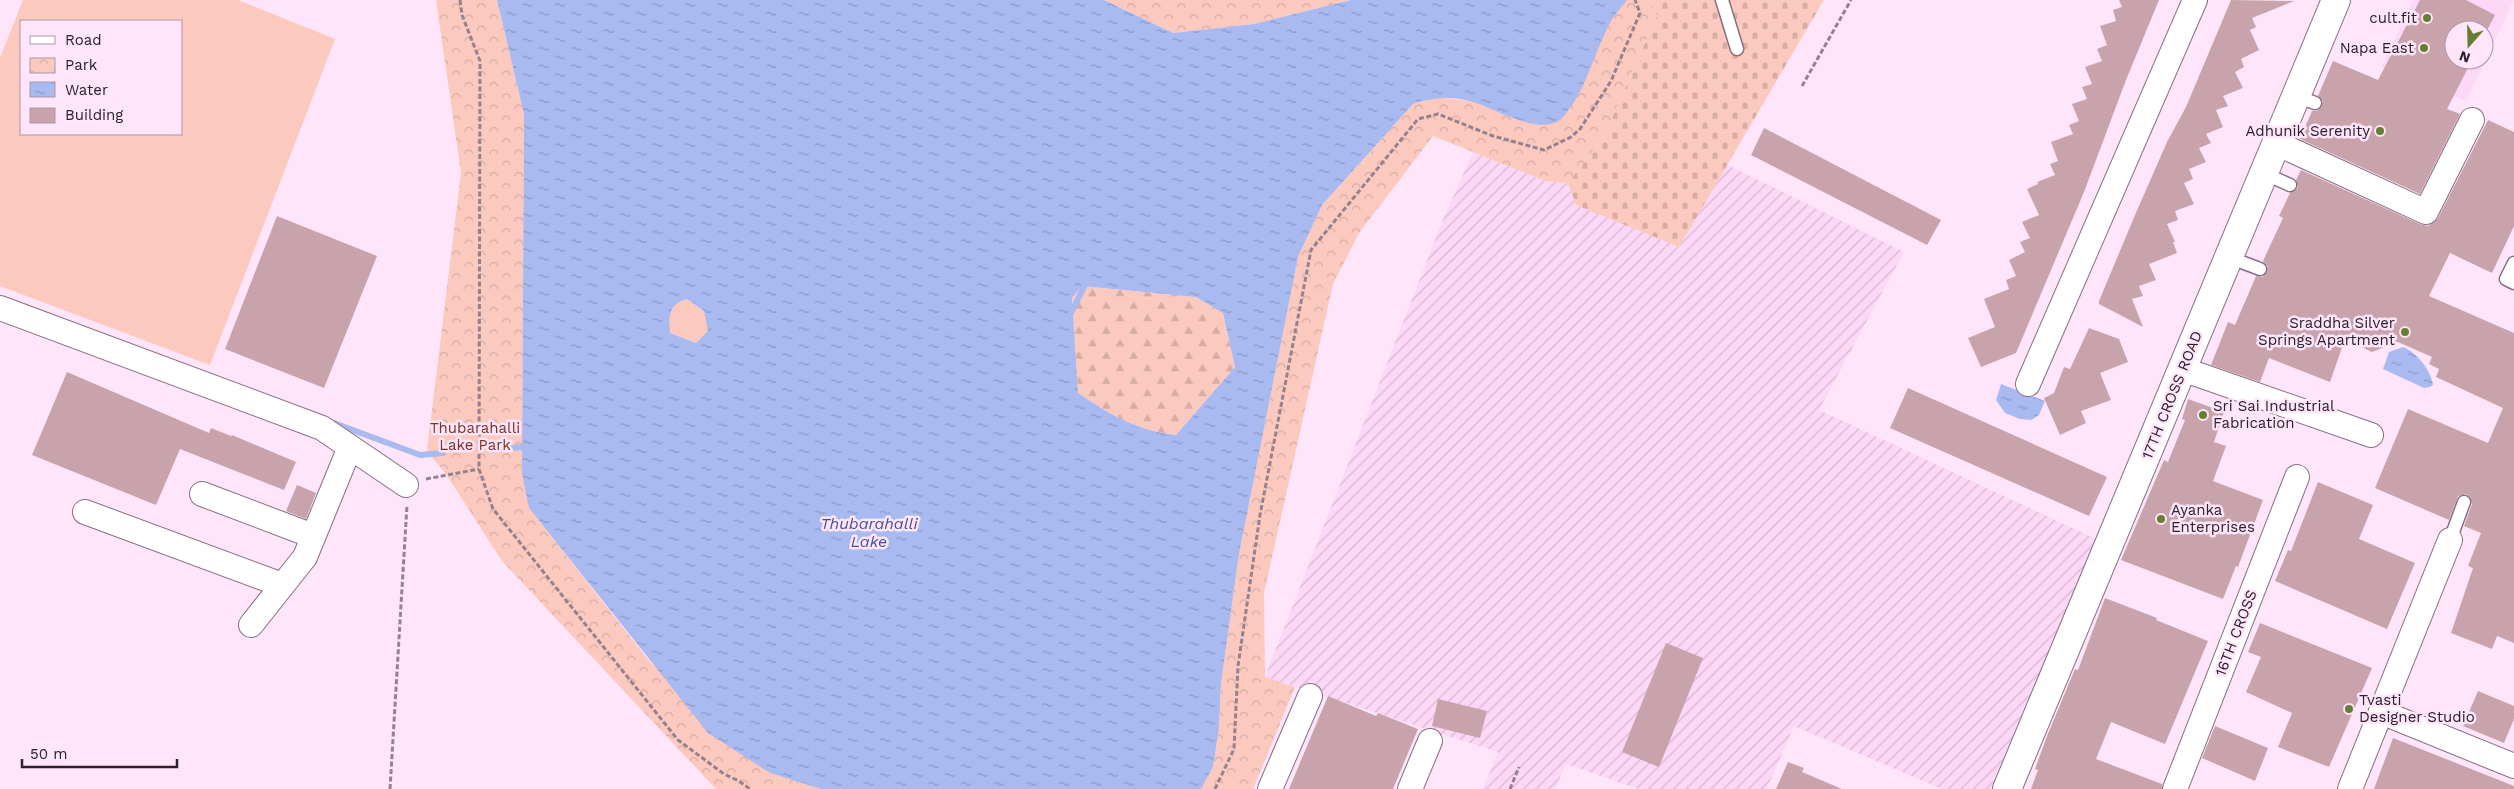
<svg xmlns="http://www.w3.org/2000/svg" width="2514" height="789" font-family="'Work Sans',sans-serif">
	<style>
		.built { fill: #fcd7f6; fill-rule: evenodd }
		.industrial { fill: url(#industrial-furrows) }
		.grass { fill: #fbc9be; fill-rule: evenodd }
		.forest { fill: url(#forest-firs) }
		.cemetery { fill: url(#cemetery-stones) }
		.park { fill: url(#park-crowns) }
		.water { fill: url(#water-ripples); fill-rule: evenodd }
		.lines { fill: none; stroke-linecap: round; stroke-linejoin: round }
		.stream { stroke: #a8baf0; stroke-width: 6 }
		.building { fill: #c9a3ac }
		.service-casing { stroke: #886d84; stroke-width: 15 }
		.minor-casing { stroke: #886d84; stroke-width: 26 }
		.tertiary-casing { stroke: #886d84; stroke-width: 30 }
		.path { stroke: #948291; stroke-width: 3; stroke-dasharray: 5 2.5; stroke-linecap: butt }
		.service { stroke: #fff; stroke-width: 12 }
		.minor { stroke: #fff; stroke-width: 24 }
		.tertiary { stroke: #fff; stroke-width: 28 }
		.poi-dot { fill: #657e31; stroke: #fee5f9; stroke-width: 2 }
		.labels { text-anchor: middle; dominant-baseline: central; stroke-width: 5; stroke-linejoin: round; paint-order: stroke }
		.poi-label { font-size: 15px; fill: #2c212b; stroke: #fee5f9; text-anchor: end }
		.street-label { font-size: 15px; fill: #2c212b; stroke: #fee5f9 }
		.park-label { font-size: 15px; fill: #7d3122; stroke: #fee5f9 }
		.water-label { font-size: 16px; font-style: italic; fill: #405294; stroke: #fee5f9 }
	</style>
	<defs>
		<pattern id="industrial-furrows" width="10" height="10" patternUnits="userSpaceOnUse" patternTransform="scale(1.25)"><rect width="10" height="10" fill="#fcd7f6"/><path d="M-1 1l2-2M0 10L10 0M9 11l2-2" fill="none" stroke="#d8b8d3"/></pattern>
		<pattern id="forest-firs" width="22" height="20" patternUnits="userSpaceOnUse" patternTransform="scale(1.25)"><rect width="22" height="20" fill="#fbc9be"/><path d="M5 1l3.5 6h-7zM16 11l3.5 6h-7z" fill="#d7aca3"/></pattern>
		<pattern id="cemetery-stones" width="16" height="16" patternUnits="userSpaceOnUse" patternTransform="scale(1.25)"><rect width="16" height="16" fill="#fbc9be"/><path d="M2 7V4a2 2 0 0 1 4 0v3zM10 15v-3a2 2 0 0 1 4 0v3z" fill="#d7aca3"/></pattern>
		<pattern id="park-crowns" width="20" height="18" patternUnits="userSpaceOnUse" patternTransform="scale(1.25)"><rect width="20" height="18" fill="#fbc9be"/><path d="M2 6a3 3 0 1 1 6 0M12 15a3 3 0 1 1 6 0" fill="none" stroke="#d7aca3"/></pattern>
		<pattern id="water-ripples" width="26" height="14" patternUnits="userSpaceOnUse" patternTransform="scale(1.25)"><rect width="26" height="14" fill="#a8baf0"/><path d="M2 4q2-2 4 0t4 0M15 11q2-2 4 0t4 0" fill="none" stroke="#8997c3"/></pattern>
	</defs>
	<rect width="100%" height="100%" fill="#fee5f9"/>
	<!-- built -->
	<path class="built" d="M 2413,0 L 2514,0 L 2466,101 L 2382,67 ZM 2454,30 L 2484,30 L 2484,60 L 2454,60 Z"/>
	<!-- industrial -->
	<path class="industrial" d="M 1473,152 L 1545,181 L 1568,183 L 1576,205 L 1679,247 L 1726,164 L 1904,252 L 1819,410 L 2096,539 L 1993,789 L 1942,789 L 1794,726 L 1767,789 L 1639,789 L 1566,764 L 1555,789 L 1483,789 L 1498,752 L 1265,677 L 1442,222 Z"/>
	<!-- grass -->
	<g class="grass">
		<path d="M 23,0 L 238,0 L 335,39 L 210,365 L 0,286 L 0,58 ZM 21,21 L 181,21 L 181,134 L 21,134 Z"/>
		<path d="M 687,299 L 704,311 L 709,331 L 696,343 L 670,333 C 669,317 668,304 687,299 Z"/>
	</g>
	<!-- forest -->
	<path class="forest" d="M 1082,286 L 1196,297 L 1223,313 L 1235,367 L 1176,435 C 1134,429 1113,416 1078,393 L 1072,298 Z"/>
	<!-- cemetery -->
	<path class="cemetery" d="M 1650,0 L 1824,0 L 1679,247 L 1576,205 L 1568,183 L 1604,136 L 1657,16 Z"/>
	<!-- park -->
	<g class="park">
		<path d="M 436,0 L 497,0 L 524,114 L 522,474 L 529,508 L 650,662 L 770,773 L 821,789 L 716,789 L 502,561 L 446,474 L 427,451 L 461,173 Z"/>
		<path d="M 1104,0 L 1351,0 L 1254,24 L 1173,33 Z"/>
		<path d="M 1581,0 L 1650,0 L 1657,16 L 1604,136 L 1568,183 L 1545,181 L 1433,136 L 1359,233 L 1333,284 L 1264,593 L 1265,677 L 1295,687 L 1253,789 L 1201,789 L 1213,767 L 1219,728 L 1221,683 L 1239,554 L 1298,257 L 1322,205 L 1413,104 L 1434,97 L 1472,101 L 1524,122 Z"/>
	</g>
	<!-- water -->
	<g class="water">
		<path d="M 497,0 L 1104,0 L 1173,33 L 1254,24 L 1351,0 L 1627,0 C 1621,8 1613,16 1609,25 C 1593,55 1586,91 1563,117 C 1543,139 1495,108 1473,102 C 1453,96 1433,97 1413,104 L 1322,205 L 1298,257 L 1239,554 L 1221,683 L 1219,728 L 1213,767 L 1201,789 L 821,789 L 770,773 L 708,733 L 529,508 L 522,474 L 524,114 ZM 1082,286 L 1196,297 L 1223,313 L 1235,367 L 1176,435 C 1136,430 1111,415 1078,393 L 1072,298 ZM 687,299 L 704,311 L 708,331 L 696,343 L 670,333 C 669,317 668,304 687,299 Z"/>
		<path d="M 2403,347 C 2416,352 2431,370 2433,385 L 2430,387 L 2424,388 L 2383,369 L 2389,352 Z"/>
		<path d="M 2001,384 L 2045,401 L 2039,415 L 2031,420 L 2020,419 L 2005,413 L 1996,400 Z"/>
	</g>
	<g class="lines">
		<!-- stream -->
		<g class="stream">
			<path d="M 1069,317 L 1088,279"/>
			<path d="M 334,423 L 420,455 L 443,453"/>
			<path d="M 492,450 L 522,447"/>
		</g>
	</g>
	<!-- building -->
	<g class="building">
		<path d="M 2119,0 L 2159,0 L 2126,80 L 2084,192 L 2016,353 L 1981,367 L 1968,338 L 1995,327 L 1984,299 L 2009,289 L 2006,280 L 2016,276 L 2009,260 L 2025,252 L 2020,242 L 2030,238 L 2022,222 L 2039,215 L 2027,189 L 2038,184 L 2037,182 L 2055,175 L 2050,164 L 2058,161 L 2051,142 L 2073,134 L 2069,125 L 2079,121 L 2072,104 L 2087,99 L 2082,87 L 2092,84 L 2085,67 L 2102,61 L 2097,49 L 2107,45 L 2100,26 L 2116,21 L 2113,10 L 2122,7 Z"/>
		<path d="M 2231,0 L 2294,1 L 2252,18 L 2256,27 L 2250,30 L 2259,50 L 2241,59 L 2244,67 L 2235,72 L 2243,88 L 2223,96 L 2228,106 L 2216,110 L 2223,127 L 2206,134 L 2211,143 L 2199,148 L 2206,162 L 2189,169 L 2193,179 L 2184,183 L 2194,204 L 2175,211 L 2178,220 L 2167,224 L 2175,242 L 2173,242 L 2177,253 L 2149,264 L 2156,280 L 2139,286 L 2143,296 L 2132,299 L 2143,327 L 2099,304 L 2099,301 L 2135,215 L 2167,142 L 2186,107 Z"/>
		<path d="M 2420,0 L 2466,0 L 2495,15 L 2484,36 L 2484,30 L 2454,30 L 2454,60 L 2472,60 L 2447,109 L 2460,114 L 2420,194 L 2300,139 L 2312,111 L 2317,111 L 2322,106 L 2323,101 L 2318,96 L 2333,61 L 2378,80 Z"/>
		<path d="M 2488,120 L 2514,132 L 2514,226 L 2492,273 L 2450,253 L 2429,296 L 2514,333 L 2514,643 L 2497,636 L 2492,649 L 2451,633 L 2473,568 L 2468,566 L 2481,533 L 2464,526 L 2472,504 L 2470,497 L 2466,494 L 2458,496 L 2449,520 L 2375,488 L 2408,409 L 2488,443 L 2503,408 L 2436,377 L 2439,369 L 2429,364 L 2432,357 L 2398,342 L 2372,352 L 2345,339 L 2330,382 L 2269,358 L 2260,382 L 2211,365 L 2228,322 L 2235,325 L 2256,276 L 2262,277 L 2267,272 L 2268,267 L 2263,261 L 2283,218 L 2279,216 L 2290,193 L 2298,188 L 2296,180 L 2301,170 L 2420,224 L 2428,226 L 2438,218 Z"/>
		<path d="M 1764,128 L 1941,220 L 1927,245 L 1751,155 Z"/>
		<path d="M 277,216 L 377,256 L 324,388 L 225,349 Z"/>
		<path d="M 2089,328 L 2119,339 L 2128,362 L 2100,373 L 2111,400 L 2081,411 L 2086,423 L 2060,435 L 2044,398 L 2054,393 L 2064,367 L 2070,369 Z"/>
		<path d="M 67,372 L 209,433 L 211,428 L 231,436 L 232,435 L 296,462 L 284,490 L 180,449 L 156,505 L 32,455 Z"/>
		<path d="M 1908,388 L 2107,477 L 2089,516 L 1890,428 Z"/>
		<path d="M 2188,399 L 2224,412 L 2214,442 L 2226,446 L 2213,481 L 2263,500 L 2238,567 L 2236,566 L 2223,599 L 2121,560 L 2164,460 L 2168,462 L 2185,420 L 2182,419 Z"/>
		<path d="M 2318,482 L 2373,505 L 2359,539 L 2415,563 L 2387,629 L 2275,581 L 2288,550 L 2291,551 Z"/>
		<path d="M 297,485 L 316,493 L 306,519 L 286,511 Z"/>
		<path d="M 2105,598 L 2157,618 L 2156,620 L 2208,641 L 2165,744 L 2111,722 L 2096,759 L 2162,784 L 2162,789 L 2031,789 L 2038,770 L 2035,769 L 2047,736 L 2075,669 L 2078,670 Z"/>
		<path d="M 2260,623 L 2372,668 L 2329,767 L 2278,747 L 2292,713 L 2246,692 L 2261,657 L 2248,652 Z"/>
		<path d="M 1666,643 L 1703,658 L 1659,767 L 1622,752 Z"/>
		<path d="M 2478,691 L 2514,706 L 2514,719 L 2504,743 L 2463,726 Z"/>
		<path d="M 1328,696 L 1376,716 L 1378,713 L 1418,729 L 1393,789 L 1289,789 Z"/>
		<path d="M 1438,699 L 1487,711 L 1480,738 L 1432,726 Z"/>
		<path d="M 2215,726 L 2268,748 L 2255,781 L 2202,758 Z"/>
		<path d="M 2393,738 L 2514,786 L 2514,789 L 2374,789 Z"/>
		<path d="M 1788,762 L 1804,768 L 1802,772 L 1842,789 L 1776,789 Z"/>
	</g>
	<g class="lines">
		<defs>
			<g id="service">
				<path d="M 1722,0 L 1737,49"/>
				<path d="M 2296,96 L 2315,103"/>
				<path d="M 2263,173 L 2290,185"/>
				<path d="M 2228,257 L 2260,269"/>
				<path d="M 2514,263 L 2506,279 L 2514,283"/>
				<path d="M 2450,540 L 2464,502"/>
			</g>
			<g id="minor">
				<path d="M 2276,143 L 2426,212 L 2472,120"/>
				<path d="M 0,308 L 322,428 L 406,485"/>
				<path d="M 2182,369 L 2371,435"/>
				<path d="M 2028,384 L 2195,0"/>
				<path d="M 202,494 L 313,536"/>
				<path d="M 85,512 L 282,585"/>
				<path d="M 251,625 L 305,557 L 350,447"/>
				<path d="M 2381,712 L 2514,766"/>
				<path d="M 1270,789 L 1310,696"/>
				<path d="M 1410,789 L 1430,741"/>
				<path d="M 2175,789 L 2297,477"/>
				<path d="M 2350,789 L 2450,540"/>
			</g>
			<path id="tertiary" d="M 2007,789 L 2336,0"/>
		</defs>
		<!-- service casing -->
		<use href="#service" class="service-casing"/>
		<!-- minor casing -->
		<use href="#minor" class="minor-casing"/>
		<!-- tertiary casing -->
		<use href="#tertiary" class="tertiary-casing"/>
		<!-- path -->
		<g class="path">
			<path d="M 460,0 L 462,15 L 480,61 L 479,469 L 493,509 L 678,740 L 724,774 L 739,781 L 750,789"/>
			<path d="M 1802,86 L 1851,0"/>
			<path d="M 426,479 L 479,469"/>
			<path d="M 390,789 L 407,505"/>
			<path d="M 1215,789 L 1234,749 L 1238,666 L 1260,515 L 1311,250 L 1418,119 L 1438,114 L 1493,136 L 1544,150 L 1571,137 L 1580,129 L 1611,81 L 1640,13 L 1635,0"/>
			<path d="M 1510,789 L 1519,767"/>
		</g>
		<!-- service -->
		<use href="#service" class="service"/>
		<!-- minor -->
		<use href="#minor" class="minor"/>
		<!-- tertiary -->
		<use href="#tertiary" class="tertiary"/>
	</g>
	<!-- markers -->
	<g class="poi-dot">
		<circle cx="2427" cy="18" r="5"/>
		<circle cx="2424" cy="48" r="5"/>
		<circle cx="2380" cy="131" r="5"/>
		<circle cx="2405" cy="332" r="5"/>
		<circle cx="2203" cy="415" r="5"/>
		<circle cx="2161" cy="519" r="5"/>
		<circle cx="2349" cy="709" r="5"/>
	</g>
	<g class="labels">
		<!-- poi labels -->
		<g class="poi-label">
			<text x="2417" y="18">cult.fit</text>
			<text x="2414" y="48">Napa East</text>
			<text x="2370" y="131">Adhunik Serenity</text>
			<text x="2395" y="323">Sraddha Silver<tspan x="2395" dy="17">Springs Apartment</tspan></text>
			<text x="2213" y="406" text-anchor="start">Sri Sai Industrial<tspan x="2213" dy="17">Fabrication</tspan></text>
			<text x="2171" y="510" text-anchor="start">Ayanka<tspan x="2171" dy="17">Enterprises</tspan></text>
			<text x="2359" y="700" text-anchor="start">Tvasti<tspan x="2359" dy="17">Designer Studio</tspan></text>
		</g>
		<!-- street labels -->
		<g class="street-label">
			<text transform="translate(2172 395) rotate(-68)">17TH CROSS ROAD</text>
			<text transform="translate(2236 633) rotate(-69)">16TH CROSS</text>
		</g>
		<!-- park labels -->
		<g class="park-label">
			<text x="475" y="428">Thubarahalli<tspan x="475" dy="17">Lake Park</tspan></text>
		</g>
		<!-- water labels -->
		<g class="water-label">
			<text x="869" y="523">Thubarahalli<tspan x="869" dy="18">Lake</tspan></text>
		</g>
	</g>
	<!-- legend -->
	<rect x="20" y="20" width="162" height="115" fill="#fee5f9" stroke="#aa97a7"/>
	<rect x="30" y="36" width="25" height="8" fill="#ffffff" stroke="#aa97a7"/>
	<text x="65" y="45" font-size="15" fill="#2c212b">Road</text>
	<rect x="30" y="58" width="25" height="15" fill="url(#park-crowns)" stroke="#aa97a7"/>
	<text x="65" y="70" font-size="15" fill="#2c212b">Park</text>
	<rect x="30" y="82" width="25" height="15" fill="url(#water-ripples)" stroke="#aa97a7"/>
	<text x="65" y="95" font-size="15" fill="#2c212b">Water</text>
	<rect x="30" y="108" width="25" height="15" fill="#c9a3ac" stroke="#aa97a7"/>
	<text x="65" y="120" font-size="15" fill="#2c212b">Building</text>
	<!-- north arrow -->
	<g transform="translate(2469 45) rotate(200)"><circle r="24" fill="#fee5f9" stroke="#aa97a7"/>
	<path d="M0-4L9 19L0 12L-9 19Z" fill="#657e31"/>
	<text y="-8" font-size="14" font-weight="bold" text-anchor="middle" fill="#2c212b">N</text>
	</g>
	<!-- scale -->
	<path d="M22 759v8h155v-8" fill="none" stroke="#2c212b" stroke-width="2.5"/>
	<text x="30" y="759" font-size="15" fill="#2c212b" stroke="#fee5f9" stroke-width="4" paint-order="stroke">50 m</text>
</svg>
